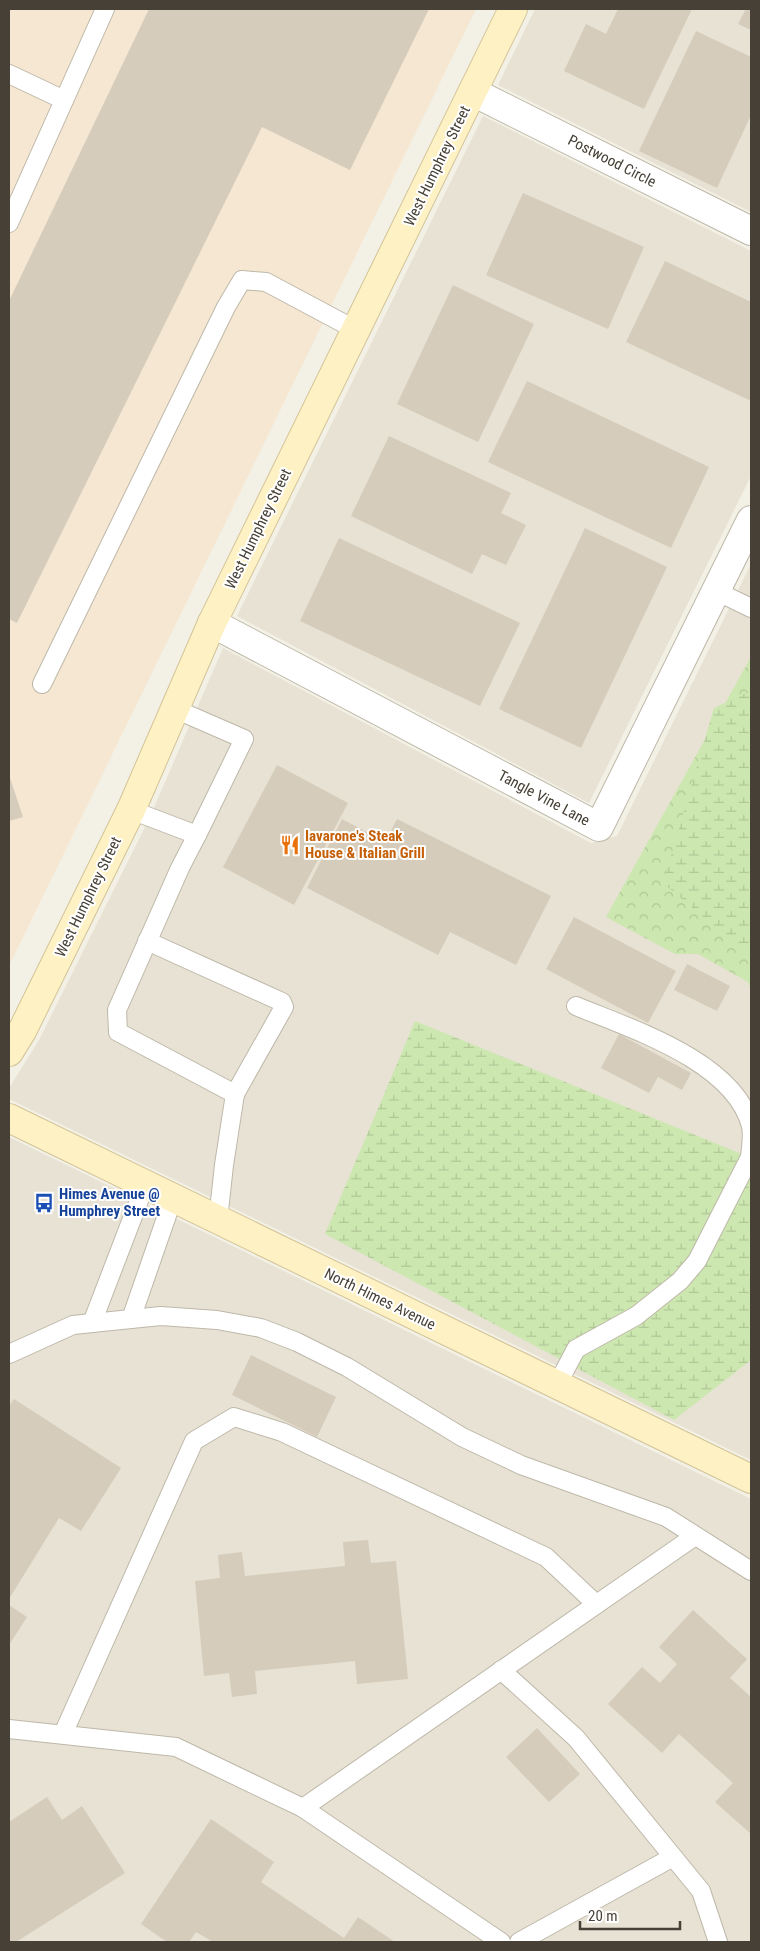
<svg xmlns="http://www.w3.org/2000/svg" width="760" height="1951" font-family="'Roboto Condensed',sans-serif">
	<style>
		.residential { fill: #e7e2d4 }
		.commercial { fill: #f5e7d1 }
		.forest { fill: url(#forest-crowns) }
		.wetland { fill: url(#wetland-marsh) }
		.building { fill: #d5ccbc }
		.lines { fill: none; stroke-linecap: round; stroke-linejoin: round }
		.lane-casing { stroke: #beb8a9; stroke-width: 20 }
		.street-casing { stroke: #beb8a9; stroke-width: 30 }
		.secondary-casing { stroke: #d3c497; stroke-width: 30 }
		.lane { stroke: #fff; stroke-width: 18 }
		.street { stroke: #fff; stroke-width: 28 }
		.secondary { stroke: #fef2c5; stroke-width: 28 }
		.labels { text-anchor: middle; dominant-baseline: central; stroke-width: 4; stroke-linejoin: round; paint-order: stroke }
		.street-label { font-size: 15px; fill: #464036; stroke: #fff }
		.food-label { font-size: 15px; font-weight: bold; fill: #c56008; stroke: #fff; text-anchor: start }
		.transit-label { font-size: 15px; font-weight: bold; fill: #164399; stroke: #fff; text-anchor: start }
	</style>
	<defs>
		<pattern id="forest-crowns" width="20" height="18" patternUnits="userSpaceOnUse" patternTransform="scale(1.25)"><rect width="20" height="18" fill="#cce7af"/><path d="M2 6a3 3 0 1 1 6 0M12 15a3 3 0 1 1 6 0" fill="none" stroke="#b1c797"/></pattern>
		<pattern id="wetland-marsh" width="20" height="14" patternUnits="userSpaceOnUse" patternTransform="scale(1.25)"><rect width="20" height="14" fill="#cce7af"/><path d="M1 5h8M5 5V1M11 12h8M15 12V8" fill="none" stroke="#b1c797"/></pattern>
	</defs>
	<rect width="100%" height="100%" fill="#f3f0e6"/>
	<!-- residential -->
	<g class="residential">
		<path d="M 535,9 L 751,9 L 751,212 L 498,85 Z"/>
		<path d="M 483,116 L 751,251 L 751,476 L 589,803 L 237,616 Z"/>
		<path d="M 751,564 L 751,1460 L 9,1099 L 9,1088 L 39,1040 L 149,819 L 223,648 L 591,843 L 617,836 Z"/>
		<path d="M 9,1137 L 751,1499 L 751,1942 L 9,1942 Z"/>
	</g>
	<!-- commercial -->
	<path class="commercial" d="M 9,9 L 476,9 L 9,966 Z"/>
	<!-- forest -->
	<path class="forest" d="M 751,657 L 751,990 L 748,982 L 698,954 L 675,954 L 606,917 Z"/>
	<!-- wetland -->
	<g class="wetland">
		<path d="M 751,691 L 751,957 L 663,883 L 714,708 Z"/>
		<path d="M 415,1021 L 749,1157 L 751,1153 L 751,1360 L 674,1420 L 325,1234 Z"/>
	</g>
	<!-- building -->
	<g class="building">
		<path d="M 149,9 L 429,9 L 350,170 L 262,127 L 17,623 L 9,619 L 9,301 Z"/>
		<path d="M 618,9 L 692,9 L 644,109 L 564,71 L 586,24 L 606,34 Z"/>
		<path d="M 746,9 L 751,9 L 751,30 L 738,24 Z"/>
		<path d="M 696,31 L 751,57 L 751,115 L 717,188 L 639,151 Z"/>
		<path d="M 523,193 L 644,247 L 608,329 L 486,275 Z"/>
		<path d="M 665,261 L 751,302 L 751,401 L 626,342 Z"/>
		<path d="M 453,285 L 534,324 L 478,442 L 397,404 Z"/>
		<path d="M 527,381 L 709,467 L 671,548 L 488,462 Z"/>
		<path d="M 389,436 L 511,493 L 501,513 L 526,525 L 506,565 L 482,554 L 472,574 L 351,516 Z"/>
		<path d="M 585,528 L 667,567 L 581,748 L 499,709 Z"/>
		<path d="M 339,538 L 520,623 L 480,706 L 300,621 Z"/>
		<path d="M 277,765 L 348,803 L 294,905 L 223,867 Z"/>
		<path d="M 9,775 L 23,817 L 9,821 Z"/>
		<path d="M 342,819 L 385,842 L 397,819 L 551,896 L 516,965 L 450,932 L 438,955 L 307,888 Z"/>
		<path d="M 574,917 L 676,971 L 648,1023 L 546,969 Z"/>
		<path d="M 687,964 L 730,986 L 717,1011 L 674,990 Z"/>
		<path d="M 619,1034 L 691,1073 L 682,1090 L 658,1077 L 649,1093 L 601,1068 Z"/>
		<path d="M 251,1355 L 336,1397 L 317,1437 L 232,1395 Z"/>
		<path d="M 14,1399 L 121,1468 L 81,1531 L 59,1518 L 9,1599 L 9,1406 Z"/>
		<path d="M 368,1540 L 371,1563 L 396,1561 L 408,1679 L 357,1684 L 355,1661 L 255,1671 L 257,1694 L 232,1697 L 229,1673 L 204,1676 L 195,1581 L 220,1578 L 218,1555 L 242,1552 L 245,1576 L 345,1566 L 343,1542 Z"/>
		<path d="M 9,1605 L 27,1617 L 9,1645 Z"/>
		<path d="M 693,1610 L 747,1659 L 730,1678 L 751,1697 L 751,1834 L 715,1802 L 733,1783 L 679,1734 L 662,1753 L 608,1704 L 642,1667 L 660,1683 L 677,1664 L 659,1647 Z"/>
		<path d="M 537,1728 L 580,1774 L 549,1802 L 506,1757 Z"/>
		<path d="M 47,1797 L 62,1820 L 82,1806 L 125,1873 L 16,1942 L 9,1942 L 9,1822 Z"/>
		<path d="M 211,1819 L 274,1862 L 261,1882 L 344,1938 L 358,1917 L 395,1942 L 213,1942 L 196,1932 L 189,1942 L 167,1942 L 141,1924 Z"/>
	</g>
	<g class="lines">
		<defs>
			<g id="lane">
				<path d="M 9,74 L 64,100"/>
				<path d="M 9,223 L 105,9"/>
				<path d="M 716,591 L 751,608"/>
				<path d="M 42,684 L 226,307 L 242,280 L 266,282 L 356,330"/>
				<path d="M 175,709 L 244,739 L 197,835"/>
				<path d="M 131,810 L 197,835 L 180,868 L 117,1010 L 118,1032 L 235,1094 L 224,1165 L 218,1220"/>
				<path d="M 147,941 L 282,1002 L 284,1007 L 235,1094"/>
				<path d="M 131,1319 L 173,1198"/>
				<path d="M 92,1323 L 145,1185"/>
				<path d="M 9,1354 L 73,1325 L 131,1319 L 161,1316 L 217,1320 L 261,1328 L 297,1342 L 347,1367 L 462,1437 L 521,1465 L 666,1517 L 751,1571"/>
				<path d="M 557,1385 L 576,1349 L 636,1316 L 680,1281 L 697,1261 L 750,1157 C 751,1147 753,1135 751,1126 C 734,1061 631,1029 576,1006"/>
				<path d="M 501,1670 L 576,1738 L 701,1891 L 718,1942"/>
				<path d="M 9,1729 L 176,1747 L 303,1808 L 501,1942"/>
				<path d="M 63,1734 L 194,1441 L 234,1417 L 282,1432 L 546,1557 L 596,1604"/>
				<path d="M 303,1808 L 695,1536"/>
				<path d="M 519,1942 L 673,1857"/>
			</g>
			<g id="street">
				<path d="M 473,92 L 751,231"/>
				<path d="M 212,623 L 599,827 L 751,520"/>
			</g>
			<g id="secondary">
				<path d="M 9,1052 L 22,1031 L 131,810 L 212,623 L 513,9"/>
				<path d="M 9,1118 L 751,1479"/>
			</g>
		</defs>
		<!-- lane casing -->
		<use href="#lane" class="lane-casing"/>
		<!-- street casing -->
		<use href="#street" class="street-casing"/>
		<!-- secondary casing -->
		<use href="#secondary" class="secondary-casing"/>
		<!-- lane -->
		<use href="#lane" class="lane"/>
		<!-- street -->
		<use href="#street" class="street"/>
		<!-- secondary -->
		<use href="#secondary" class="secondary"/>
	</g>
	<!-- icons -->
	<defs>
		<symbol id="restaurant-bare" viewBox="-9 -9 18 18"><path d="M-5-6h1v4h1v-4h1v4h1v-4h1v5L-1.5 .5V6h-2V.5L-5-1ZM5-6V6H3V1.5H1.5Q1.5-4 5-6Z" fill="#e8710a" stroke="#fff" stroke-width="2.5" paint-order="stroke"/></symbol>
		<symbol id="bus-bare" viewBox="-9 -9 18 18"><path d="M-5-6H5V4H4V6H2V4H-2V6H-4V4H-5ZM-3.5-4V0h7V-4ZM-3.5 1.2v1.5H-2V1.2ZM2 1.2v1.5H3.5V1.2Z" fill="#1a4fb4" stroke="#fff" stroke-width="2.5" paint-order="stroke"/></symbol>
	</defs>
	<g fill-rule="evenodd">
		<use href="#restaurant-bare" x="276" y="831" width="28" height="28"/>
		<use href="#bus-bare" x="30" y="1189" width="28" height="28"/>
	</g>
	<g class="labels">
		<!-- street labels -->
		<g class="street-label">
			<text transform="translate(612 161) rotate(27)">Postwood Circle</text>
			<text transform="translate(437 166) rotate(-64)">West Humphrey Street</text>
			<text transform="translate(258 529) rotate(-64)">West Humphrey Street</text>
			<text transform="translate(544 798) rotate(28)">Tangle Vine Lane</text>
			<text transform="translate(88 897) rotate(-64)">West Humphrey Street</text>
			<text transform="translate(380 1299) rotate(26)">North Himes Avenue</text>
		</g>
		<!-- food labels -->
		<g class="food-label">
			<text x="305" y="836">Iavarone's Steak<tspan x="305" dy="17">House &amp; Italian Grill</tspan></text>
		</g>
		<!-- transit labels -->
		<g class="transit-label">
			<text x="59" y="1194">Himes Avenue @<tspan x="59" dy="17">Humphrey Street</tspan></text>
		</g>
	</g>
	<!-- border -->
	<rect width="760" height="1951" fill="none" stroke="#464036" stroke-width="20"/>
	<!-- scale -->
	<path d="M580 1921v8h100v-8" fill="none" stroke="#464036" stroke-width="2.5"/>
	<text x="588" y="1921" font-size="15" fill="#464036" stroke="#ffffff" stroke-width="4" paint-order="stroke">20 m</text>
</svg>
